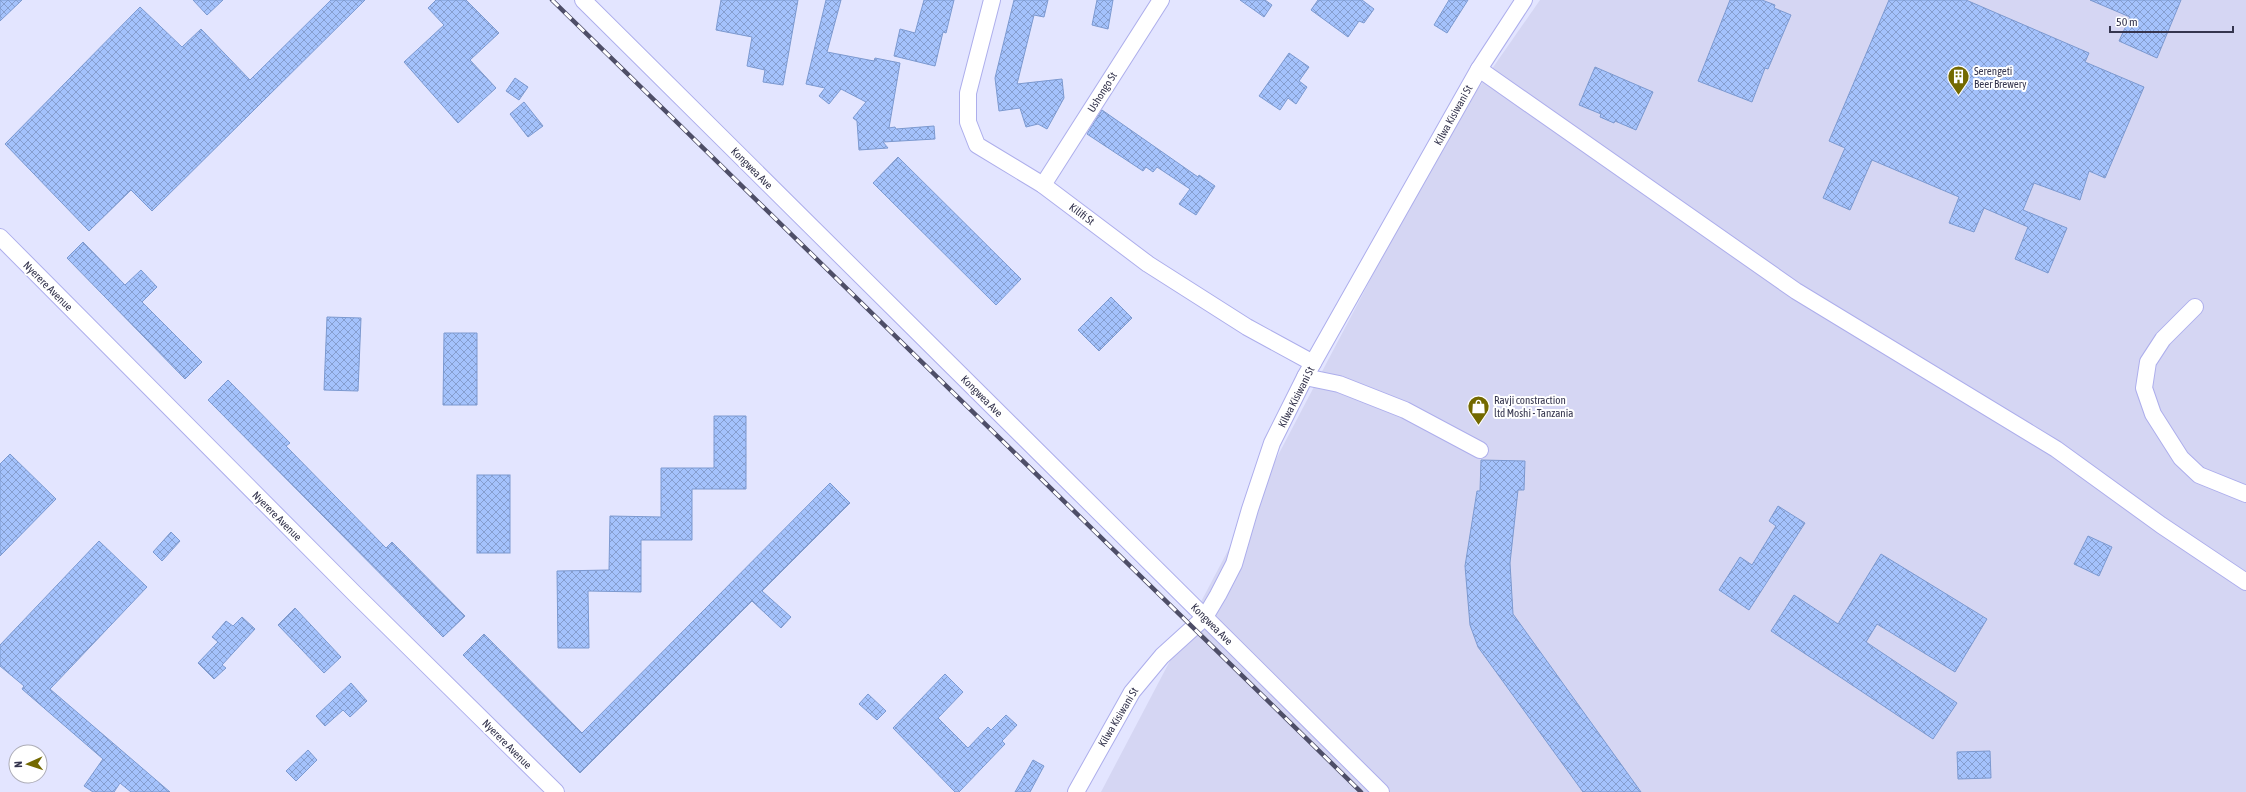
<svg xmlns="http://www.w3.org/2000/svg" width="2246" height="792" font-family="'Asap Condensed',sans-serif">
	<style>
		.built { fill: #d5d6f3 }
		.building { fill: url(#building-cross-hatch); stroke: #7c99d0 }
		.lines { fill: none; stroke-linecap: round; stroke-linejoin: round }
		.minor-casing { stroke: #adaeec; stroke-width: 18 }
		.minor { stroke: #fff; stroke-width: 16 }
		.rail-casing { stroke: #4e4e67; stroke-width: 4.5 }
		.rail { stroke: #fff; stroke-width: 3; stroke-dasharray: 9; stroke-linecap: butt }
		.labels { text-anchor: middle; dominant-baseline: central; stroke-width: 4; stroke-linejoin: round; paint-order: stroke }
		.poi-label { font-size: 11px; fill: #35354e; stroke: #fff; text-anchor: start }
		.street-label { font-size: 11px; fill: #35354e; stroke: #fff }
	</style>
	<defs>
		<pattern id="building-cross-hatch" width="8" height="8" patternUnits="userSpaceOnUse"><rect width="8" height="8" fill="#a4c2fc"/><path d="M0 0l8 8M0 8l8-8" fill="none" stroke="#869ece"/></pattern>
	</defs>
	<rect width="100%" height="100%" fill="#e3e5ff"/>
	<!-- built -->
	<path class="built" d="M 1540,0 L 2246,0 L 2246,792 L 1101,792 L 1448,132 Z"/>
	<!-- building -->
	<g class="building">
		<path d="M 0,0 L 22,0 L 0,21 Z"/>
		<path d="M 193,0 L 223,0 L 207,15 Z"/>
		<path d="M 331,0 L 365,0 L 152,211 L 131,190 L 89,231 L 5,144 L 140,7 L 182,47 L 201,29 L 250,80 Z"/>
		<path d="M 436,0 L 466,0 L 499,33 L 470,60 L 496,88 L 458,123 L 404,62 L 444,25 L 428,8 Z"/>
		<path d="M 721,0 L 798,0 L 783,85 L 763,82 L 765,70 L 747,66 L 752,37 L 716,30 Z"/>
		<path d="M 826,0 L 841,0 L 827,52 L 874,61 L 875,58 L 900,63 L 889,128 L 895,127 L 896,129 L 934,126 L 935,139 L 883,142 L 888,148 L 859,150 L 857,121 L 853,118 L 866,102 L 841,89 L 829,104 L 819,96 L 825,88 L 806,84 Z"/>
		<path d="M 924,0 L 954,0 L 946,33 L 943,32 L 935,66 L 894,56 L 900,29 L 915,33 Z"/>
		<path d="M 1014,0 L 1048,0 L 1044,17 L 1034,15 L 1017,84 L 1062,79 L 1064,98 L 1047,129 L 1038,124 L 1026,127 L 1020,108 L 999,111 L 995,78 Z"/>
		<path d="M 1097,0 L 1113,0 L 1108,29 L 1092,25 Z"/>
		<path d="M 1240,0 L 1265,0 L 1272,5 L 1264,17 Z"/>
		<path d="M 1318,0 L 1362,0 L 1374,9 L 1364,23 L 1359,21 L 1348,37 L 1311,10 Z"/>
		<path d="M 1449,0 L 1468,0 L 1447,33 L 1434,25 Z"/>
		<path d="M 1730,0 L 1762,0 L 1775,5 L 1774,8 L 1791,15 L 1768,69 L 1765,68 L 1752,102 L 1698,81 Z"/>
		<path d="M 1889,0 L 1966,0 L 2089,53 L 2085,62 L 2144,87 L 2105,178 L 2089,171 L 2080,200 L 2034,183 L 2023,210 L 2067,228 L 2048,273 L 2015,259 L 2028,227 L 1984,208 L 1974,232 L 1949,223 L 1959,197 L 1872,160 L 1850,210 L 1823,198 L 1845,148 L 1829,141 Z"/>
		<path d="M 2090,0 L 2181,0 L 2157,58 L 2119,41 L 2130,17 Z"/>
		<path d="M 1289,53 L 1309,67 L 1299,81 L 1307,87 L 1296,104 L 1288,98 L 1280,110 L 1259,96 Z"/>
		<path d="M 1595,67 L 1653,92 L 1636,130 L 1615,121 L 1614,123 L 1600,117 L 1601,114 L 1579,105 Z"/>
		<path d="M 515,78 L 528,87 L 519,100 L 506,91 Z"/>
		<path d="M 524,102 L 543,126 L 528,137 L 510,114 Z"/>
		<path d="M 1102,110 L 1198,177 L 1199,175 L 1215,186 L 1196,215 L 1179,204 L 1190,189 L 1157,167 L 1153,172 L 1146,167 L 1143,171 L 1087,134 Z"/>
		<path d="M 898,157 L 1021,279 L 996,305 L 873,183 Z"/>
		<path d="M 83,242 L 125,285 L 141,270 L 157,287 L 142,302 L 202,362 L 185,379 L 67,258 Z"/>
		<path d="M 1111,297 L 1132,318 L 1099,351 L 1078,330 Z"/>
		<path d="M 327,317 L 361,318 L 358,391 L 324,390 Z"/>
		<path d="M 444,333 L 477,333 L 477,405 L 443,405 Z"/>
		<path d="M 228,380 L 290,443 L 286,446 L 386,548 L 392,542 L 465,616 L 443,637 L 208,400 Z"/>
		<path d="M 714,416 L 746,416 L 746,489 L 692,489 L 692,540 L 641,540 L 641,592 L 588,591 L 589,648 L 558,648 L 557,571 L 609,570 L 610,516 L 661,517 L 661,468 L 714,468 Z"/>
		<path d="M 10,454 L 56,499 L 0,556 L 0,464 Z"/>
		<path d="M 1481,460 L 1525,461 L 1524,490 L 1518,490 L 1510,563 L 1513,614 L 1641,792 L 1583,792 L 1478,647 L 1470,625 L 1465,566 L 1477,491 L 1480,491 Z"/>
		<rect x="477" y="475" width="33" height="78"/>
		<path d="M 830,483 L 850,503 L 762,591 L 791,617 L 781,628 L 752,601 L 580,773 L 463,655 L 484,634 L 582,733 Z"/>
		<path d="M 1778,506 L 1805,523 L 1749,610 L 1719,590 L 1740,557 L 1752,565 L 1776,526 L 1769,521 Z"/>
		<path d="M 171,532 L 180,541 L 162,561 L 153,552 Z"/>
		<path d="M 2088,536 L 2112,547 L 2099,576 L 2074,564 Z"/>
		<path d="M 99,541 L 147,587 L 50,689 L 170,792 L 131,792 L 120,783 L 114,792 L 93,792 L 84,786 L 103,759 L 22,689 L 24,686 L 0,666 L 0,645 Z"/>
		<path d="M 1881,554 L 1987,619 L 1955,672 L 1877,624 L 1866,642 L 1957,703 L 1933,739 L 1771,631 L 1794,595 L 1838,624 Z"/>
		<path d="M 295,608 L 341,657 L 324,673 L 278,625 Z"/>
		<path d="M 242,617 L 255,629 L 222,665 L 226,668 L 214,679 L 198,663 L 218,642 L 212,637 L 226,621 L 233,626 Z"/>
		<path d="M 945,674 L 963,692 L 938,718 L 968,748 L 988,727 L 991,730 L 1006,715 L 1017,725 L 1002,741 L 1005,744 L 959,792 L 955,792 L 893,728 Z"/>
		<path d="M 351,683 L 367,701 L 350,717 L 343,710 L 325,726 L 316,716 Z"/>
		<path d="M 868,694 L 886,711 L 877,720 L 859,704 Z"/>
		<path d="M 308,750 L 317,760 L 296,781 L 286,771 Z"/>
		<path d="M 1990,751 L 1991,778 L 1958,779 L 1957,752 Z"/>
		<path d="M 1033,760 L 1044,766 L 1030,792 L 1015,792 Z"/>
	</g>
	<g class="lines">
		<defs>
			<g id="minor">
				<path d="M 583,0 L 1381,792"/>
				<path d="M 992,0 L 968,93 L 968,122 L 977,145 L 1043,185 L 1148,264 L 1247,327 L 1313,363"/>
				<path d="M 1479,69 L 1796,291 L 2056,449 L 2161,525 L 2246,582"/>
				<path d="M 1043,185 L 1161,0"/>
				<path d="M 0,237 L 355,594 L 556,792"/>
				<path d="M 2195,307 L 2163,339 L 2148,362 L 2144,388 L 2153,414 L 2181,458 L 2199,475 L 2246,494"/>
				<path d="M 1305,377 L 1339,384 L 1405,410 L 1480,450"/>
				<path d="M 1076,792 L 1132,692 L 1162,656 L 1205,617 L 1218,595 L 1234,564 L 1250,509 L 1272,443 L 1305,377 L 1479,69 L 1524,0"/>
			</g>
		</defs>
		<!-- minor casing -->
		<use href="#minor" class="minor-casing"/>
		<!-- minor -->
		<use href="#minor" class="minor"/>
		<defs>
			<path id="rail" d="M 552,0 L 1361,792"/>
		</defs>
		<!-- rail casing -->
		<use href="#rail" class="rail-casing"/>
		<!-- rail -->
		<use href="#rail" class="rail"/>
	</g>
	<!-- icons -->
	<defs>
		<symbol id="building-pin" viewBox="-11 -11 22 30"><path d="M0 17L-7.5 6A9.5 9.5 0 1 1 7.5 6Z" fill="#736900" stroke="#fff"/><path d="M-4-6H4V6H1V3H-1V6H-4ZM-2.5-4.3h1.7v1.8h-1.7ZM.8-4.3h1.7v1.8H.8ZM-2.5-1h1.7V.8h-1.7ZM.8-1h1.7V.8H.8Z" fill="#fff"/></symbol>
		<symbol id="shop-pin" viewBox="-11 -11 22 30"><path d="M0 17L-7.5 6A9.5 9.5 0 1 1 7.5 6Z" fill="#736900" stroke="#fff"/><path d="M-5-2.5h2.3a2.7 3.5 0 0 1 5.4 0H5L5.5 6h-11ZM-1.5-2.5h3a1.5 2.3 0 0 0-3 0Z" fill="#fff"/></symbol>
	</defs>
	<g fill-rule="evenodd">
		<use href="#building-pin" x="1946" y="64" width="25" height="34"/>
		<use href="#shop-pin" x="1466" y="394" width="25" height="34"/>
	</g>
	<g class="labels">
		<!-- poi labels -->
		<g class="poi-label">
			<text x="1974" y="71">Serengeti<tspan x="1974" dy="13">Beer Brewery</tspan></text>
			<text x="1494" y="400">Ravji constraction<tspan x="1494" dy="13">ltd Moshi - Tanzania</tspan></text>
		</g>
		<!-- street labels -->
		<g class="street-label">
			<text transform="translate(1102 92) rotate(-58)">Ushongo St</text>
			<text transform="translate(1453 115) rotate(-61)">Kilwa Kisiwani St</text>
			<text transform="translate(752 168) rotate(45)">Kongwea Ave</text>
			<text transform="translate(1082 214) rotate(37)">Kilifi St</text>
			<text transform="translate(48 286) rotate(45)">Nyerere Avenue</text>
			<text transform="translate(982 396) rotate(45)">Kongwea Ave</text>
			<text transform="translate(1296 397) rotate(-63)">Kilwa Kisiwani St</text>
			<text transform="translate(277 516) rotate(45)">Nyerere Avenue</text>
			<text transform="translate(1212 624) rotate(45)">Kongwea Ave</text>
			<text transform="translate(1118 717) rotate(-59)">Kilwa Kisiwani St</text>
			<text transform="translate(507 744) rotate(45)">Nyerere Avenue</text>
		</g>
	</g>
	<!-- north arrow -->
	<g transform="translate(28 764) rotate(267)"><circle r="19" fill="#ffffff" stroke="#aeaeb8"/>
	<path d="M0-3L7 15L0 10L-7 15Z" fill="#736900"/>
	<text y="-6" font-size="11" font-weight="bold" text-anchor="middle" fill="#35354e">N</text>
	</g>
	<!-- scale -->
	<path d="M2110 26v6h123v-6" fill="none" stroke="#35354e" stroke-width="2"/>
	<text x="2116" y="26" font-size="12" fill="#35354e" stroke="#ffffff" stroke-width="3" paint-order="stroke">50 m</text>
</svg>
